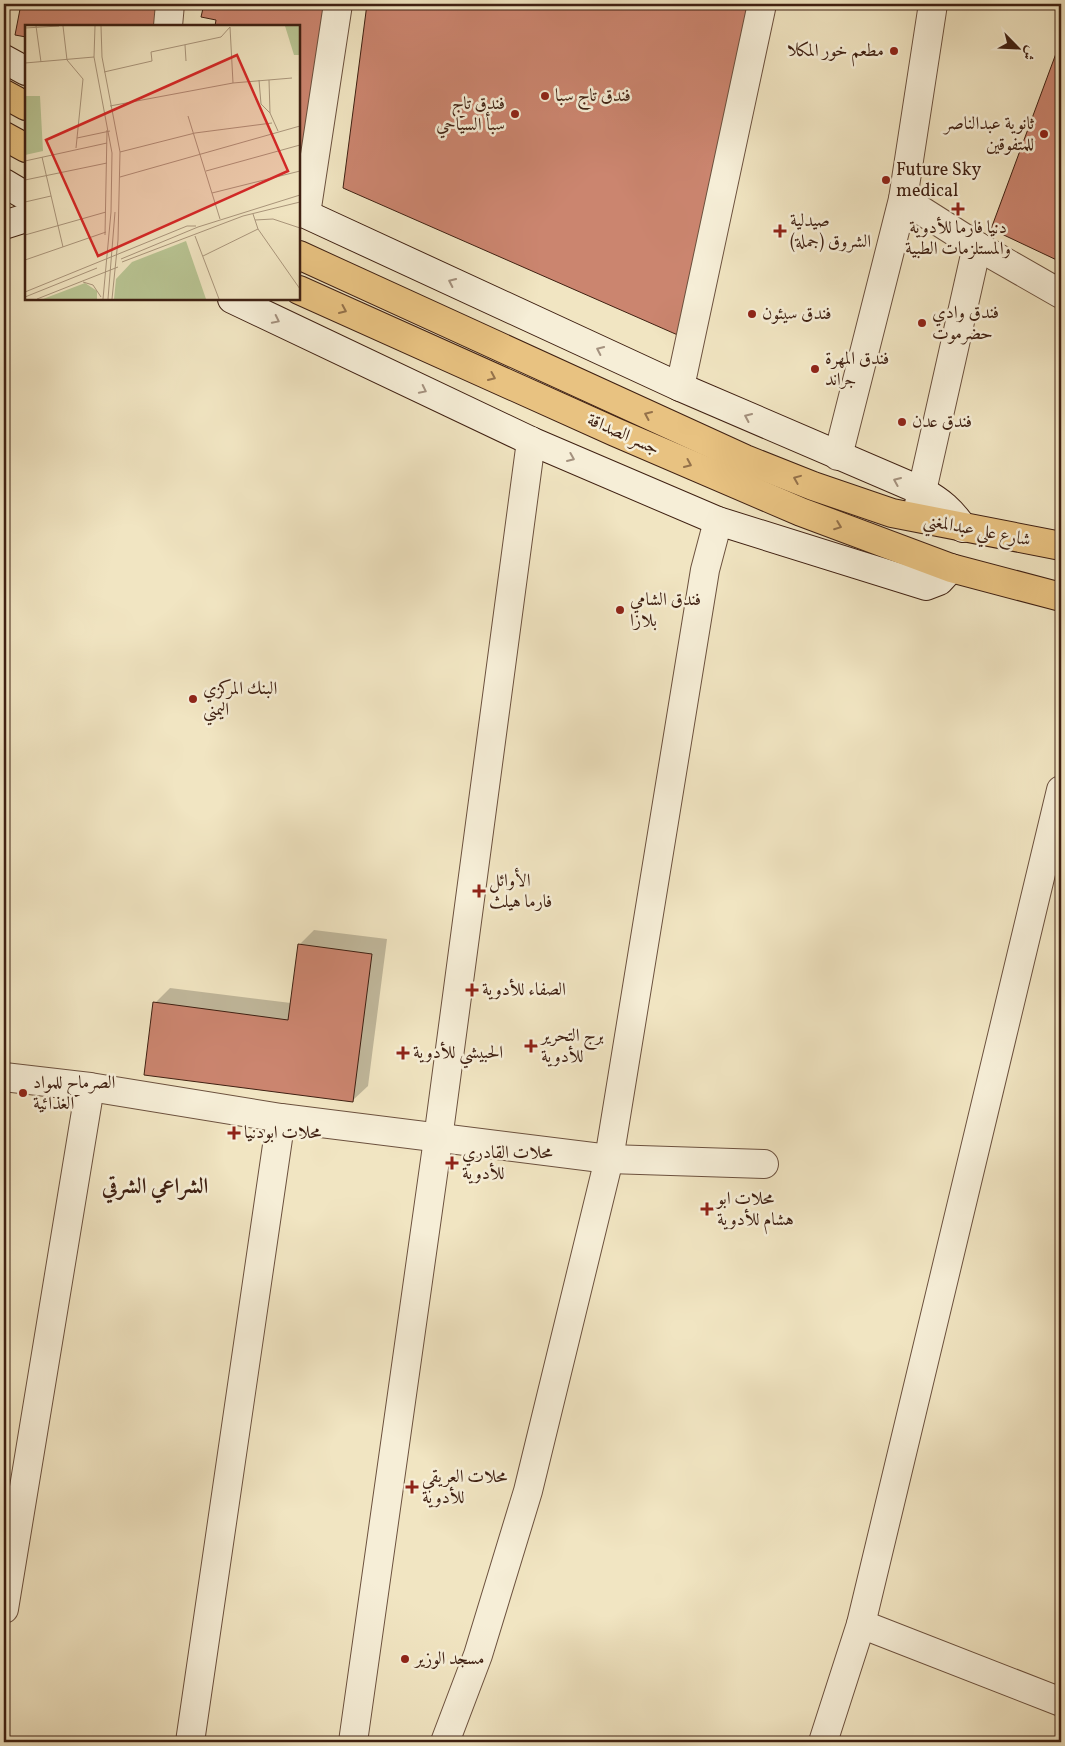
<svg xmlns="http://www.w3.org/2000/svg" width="1065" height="1746" font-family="Vollkorn,Amiri,serif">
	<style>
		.shadow { fill: #0003 }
		.building { fill: #cb856f; stroke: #3f2012 }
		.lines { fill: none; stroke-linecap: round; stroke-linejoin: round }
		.minor-casing { stroke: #6c513e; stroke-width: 30 }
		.secondary-casing { stroke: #3f2012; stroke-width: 30 }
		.primary-casing { stroke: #3f2012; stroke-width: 30 }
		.minor { stroke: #f6eed7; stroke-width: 28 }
		.secondary { stroke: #f6eed7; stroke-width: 28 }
		.primary { stroke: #e8c281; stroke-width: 28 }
		.oneway { stroke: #a4917e }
		.oneway2 { stroke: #94714a }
		.poi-dot { fill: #8f2418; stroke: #f6eed7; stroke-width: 2 }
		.labels { text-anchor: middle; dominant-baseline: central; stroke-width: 5; stroke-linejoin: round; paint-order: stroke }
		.poi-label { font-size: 18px; fill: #3f2012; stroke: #f6eed7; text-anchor: start }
		.street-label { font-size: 18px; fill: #3f2012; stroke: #f6eed7 }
		.district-label { font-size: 22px; font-weight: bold; fill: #3f2012; stroke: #f6eed7 }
		.inset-road { fill: none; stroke: #aa967c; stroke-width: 1 }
		.view { fill: #d62828; fill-opacity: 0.15; stroke: #d62828; stroke-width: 2.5 }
		.inset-edge { fill: none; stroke: #3f2012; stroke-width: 2.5 }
	</style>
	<rect width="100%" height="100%" fill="#f1e5c2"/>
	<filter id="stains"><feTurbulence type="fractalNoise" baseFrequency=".004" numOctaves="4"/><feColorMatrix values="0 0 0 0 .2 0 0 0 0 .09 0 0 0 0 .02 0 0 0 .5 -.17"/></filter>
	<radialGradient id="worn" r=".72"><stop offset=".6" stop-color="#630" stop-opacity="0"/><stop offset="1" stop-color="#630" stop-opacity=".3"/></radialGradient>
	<!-- shadow -->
	<g class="shadow">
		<path d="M 22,4 L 173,4 L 169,26 L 26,26 L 26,36 L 16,34 Z"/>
		<path d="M 205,4 L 341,4 L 304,157 L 299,156 L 299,26 L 216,26 L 218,20 L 203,16 Z"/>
		<path d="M 369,4 L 768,4 L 344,188 Z"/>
		<path d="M 1061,43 L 1061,261 L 992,229 Z"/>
		<path d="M 314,930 L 387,939 L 368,1086 L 352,1101 L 155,1003 L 170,988 L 291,1003 L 299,945 Z"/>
	</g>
	<!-- building -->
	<g class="building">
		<path d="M 21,4 L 161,4 L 157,26 L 26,26 L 26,37 L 15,35 Z"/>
		<path d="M 204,4 L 329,4 L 304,159 L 299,157 L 299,26 L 215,26 L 216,20 L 201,17 Z"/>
		<path d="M 367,4 L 757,4 L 680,336 L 343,188 Z"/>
		<path d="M 1061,40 L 1061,262 L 991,229 Z"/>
		<path d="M 298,944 L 372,954 L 353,1102 L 144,1075 L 153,1002 L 288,1020 Z"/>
	</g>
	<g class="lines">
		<defs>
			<g id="minor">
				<path d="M 168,26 L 170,4"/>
				<path d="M 903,199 L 977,246 L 1061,294"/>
				<path d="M 306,214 L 338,4"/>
				<path d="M 680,387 L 762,4"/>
				<path d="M 838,456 L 903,199 L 933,4"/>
				<path d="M 917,513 L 977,246"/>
				<path d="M 4,1077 L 90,1087 L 281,1118 L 609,1159 L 764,1164"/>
				<path d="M 4,1609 L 90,1087"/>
				<path d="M 861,1624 L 1061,1702"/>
				<path d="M 190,1742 L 281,1118"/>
				<path d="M 353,1742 L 438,1139 L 531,441"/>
				<path d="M 445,1742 L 478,1655 L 528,1491 L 609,1159 L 705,570 L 718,521"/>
				<path d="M 823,1742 L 861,1624 L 1061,790"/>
			</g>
			<g id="secondary">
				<path d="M 4,59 L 26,71"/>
				<path d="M 4,183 L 26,196"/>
				<path d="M 299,211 L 680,387 L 922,491 C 941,502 951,510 963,528"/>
				<path d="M 4,225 L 26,218"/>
				<path d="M 232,299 L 531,441 L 718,521 L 926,586 L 939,581 L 951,568"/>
			</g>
			<g id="primary">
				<path d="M 4,94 L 26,106"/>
				<path d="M 4,136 L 26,148"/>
				<path d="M 299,255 L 745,459 L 813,486 L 892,513 L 1061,546"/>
				<path d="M 299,290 L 615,432 L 801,512 L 951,568 L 1061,597"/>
			</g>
		</defs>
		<!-- minor casing -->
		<use href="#minor" class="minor-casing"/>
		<!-- secondary casing -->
		<use href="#secondary" class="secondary-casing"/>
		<!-- primary casing -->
		<use href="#primary" class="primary-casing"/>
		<!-- minor -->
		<use href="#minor" class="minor"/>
		<!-- secondary -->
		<use href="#secondary" class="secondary"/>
		<!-- primary -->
		<use href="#primary" class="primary"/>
	</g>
	<!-- one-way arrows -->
	<defs><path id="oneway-chevron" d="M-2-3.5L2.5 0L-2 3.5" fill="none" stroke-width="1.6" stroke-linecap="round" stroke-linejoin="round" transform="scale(1.25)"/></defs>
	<g class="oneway">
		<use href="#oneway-chevron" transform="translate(452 282) rotate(-155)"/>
		<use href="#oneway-chevron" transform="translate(276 320) rotate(26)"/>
		<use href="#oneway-chevron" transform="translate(600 350) rotate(-155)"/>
		<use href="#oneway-chevron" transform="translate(423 390) rotate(26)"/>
		<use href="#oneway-chevron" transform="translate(748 417) rotate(-156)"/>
		<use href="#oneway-chevron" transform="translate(571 458) rotate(23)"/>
		<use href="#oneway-chevron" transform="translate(897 481) rotate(-157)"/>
	</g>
	<g class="oneway2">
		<use href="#oneway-chevron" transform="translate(343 310) rotate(24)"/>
		<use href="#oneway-chevron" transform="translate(492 377) rotate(24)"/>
		<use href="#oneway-chevron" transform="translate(648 415) rotate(-156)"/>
		<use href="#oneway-chevron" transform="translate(688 464) rotate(24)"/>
		<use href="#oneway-chevron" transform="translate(797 479) rotate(-158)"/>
		<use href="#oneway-chevron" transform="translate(838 526) rotate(21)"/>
	</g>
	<!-- markers -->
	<g class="poi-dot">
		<circle cx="894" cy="51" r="5"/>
		<circle cx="545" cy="96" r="5"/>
		<circle cx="515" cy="114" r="5"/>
		<circle cx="1044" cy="134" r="5"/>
		<circle cx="886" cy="180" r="5"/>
		<path d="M955.5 201.5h5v5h5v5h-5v5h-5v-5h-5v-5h5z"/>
		<path d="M777.5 223.5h5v5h5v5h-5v5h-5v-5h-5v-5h5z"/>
		<circle cx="752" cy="314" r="5"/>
		<circle cx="922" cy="323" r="5"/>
		<circle cx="815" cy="369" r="5"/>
		<circle cx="902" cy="422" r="5"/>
		<circle cx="620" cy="610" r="5"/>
		<circle cx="193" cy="699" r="5"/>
		<path d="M476.5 883.5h5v5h5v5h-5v5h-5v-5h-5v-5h5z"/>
		<path d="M469.5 982.5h5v5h5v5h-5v5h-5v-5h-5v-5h5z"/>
		<path d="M528.5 1038.5h5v5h5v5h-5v5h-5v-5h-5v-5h5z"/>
		<path d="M400.5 1045.5h5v5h5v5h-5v5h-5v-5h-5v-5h5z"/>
		<circle cx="23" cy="1093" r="5"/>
		<path d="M231.5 1125.5h5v5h5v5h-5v5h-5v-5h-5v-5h5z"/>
		<path d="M449.5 1155.5h5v5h5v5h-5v5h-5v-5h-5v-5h5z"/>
		<path d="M704.5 1201.5h5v5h5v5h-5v5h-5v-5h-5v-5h5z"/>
		<path d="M409.5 1479.5h5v5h5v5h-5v5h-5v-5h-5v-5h5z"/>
		<circle cx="405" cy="1659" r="5"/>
	</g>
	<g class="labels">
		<!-- poi labels -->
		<g class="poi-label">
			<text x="884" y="51" text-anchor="end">مطعم خور المكلا</text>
			<text x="555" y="96">فندق تاج سبا</text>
			<text x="505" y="104" text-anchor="end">فندق تاج<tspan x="505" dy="21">سبأ السياحي</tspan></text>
			<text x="1034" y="124" text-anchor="end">ثانوية عبدالناصر<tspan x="1034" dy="21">للمتفوقين</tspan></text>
			<text x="896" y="170">Future Sky<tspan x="896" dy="21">medical</tspan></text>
			<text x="790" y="221">صيدلية<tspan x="790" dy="21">الشروق (جملة)</tspan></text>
			<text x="958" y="228" text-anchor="middle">دنيا فارما للأدوية<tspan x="958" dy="21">والمستلزمات الطبية</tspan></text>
			<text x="932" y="313">فندق وادي<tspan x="932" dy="21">حضرموت</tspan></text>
			<text x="762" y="314">فندق سيئون</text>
			<text x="825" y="359">فندق المهرة<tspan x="825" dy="21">جراند</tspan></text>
			<text x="912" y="422">فندق عدن</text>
			<text x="630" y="600">فندق الشامي<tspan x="630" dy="21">بلازا</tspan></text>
			<text x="203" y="689">البنك المركزي<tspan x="203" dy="21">اليمني</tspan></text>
			<text x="489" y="881">الأوائل<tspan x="489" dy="21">فارما هيلث</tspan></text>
			<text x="482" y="990">الصفاء للأدوية</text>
			<text x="541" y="1036">برج التحرير<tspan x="541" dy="21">للأدوية</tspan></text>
			<text x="413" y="1053">الحبيشي للأدوية</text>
			<text x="33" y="1083">الصرماح للمواد<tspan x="33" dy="21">الغذائية</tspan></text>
			<text x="244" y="1133">محلات ابودنيا</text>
			<text x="462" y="1153">محلات القادري<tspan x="462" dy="21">للأدوية</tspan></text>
			<text x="717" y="1199">محلات ابو<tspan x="717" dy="21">هشام للأدوية</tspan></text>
			<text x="422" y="1477">محلات العريقي<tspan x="422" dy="21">للأدوية</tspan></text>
			<text x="415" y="1659">مسجد الوزير</text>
		</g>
		<!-- street labels -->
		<g class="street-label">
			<text transform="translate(623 435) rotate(24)">جسر الصداقة</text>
			<text transform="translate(977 531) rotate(11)">شارع علي عبدالمغني</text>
		</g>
		<!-- district labels -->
		<g class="district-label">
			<text x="155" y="1187">الشراعي الشرقي</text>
		</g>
	</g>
	<!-- overview -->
	<g transform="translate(25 25)">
		<rect width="275" height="275" fill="#f1e5c2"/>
		<path d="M 0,71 L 15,71 L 18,126 L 0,130 ZM 60,258 L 72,266 L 72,274 L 18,274 Z" fill="#b9c594"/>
		<path d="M 161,216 L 181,274 L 89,274 L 91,254 L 107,237 Z" fill="#b9c594"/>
		<path d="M 260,1 L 275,1 L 275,30 L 269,30 Z" fill="#b9c594"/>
		<path class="inset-road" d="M 11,1 L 16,37M 38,1 L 42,35 L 58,54 L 51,123M 70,1 L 69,32 L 87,128 L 86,187 L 78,274M 76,1 L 77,32 L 95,127 L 93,215 L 87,274M 205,2 L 208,58M 0,3 L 34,1M 160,20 L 161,36M 0,38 L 69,32M 79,47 L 127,36 L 126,27 L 196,12 L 205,2M 234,55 L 236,79 L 245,88 L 253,106M 244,55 L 245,88M 85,81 L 208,58 L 267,53M 163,91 L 195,194M 52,113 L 85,106M 95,127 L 170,108 L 247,98M 17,132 L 38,222M 0,136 L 82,118M 181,146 L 275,120M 95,152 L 275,101M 0,155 L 82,138M 187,168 L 275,146M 0,177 L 26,171M 228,189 L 233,204 L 275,264M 230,195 L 248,194 L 275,203M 0,210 L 81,187M 80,210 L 82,105M 170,211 L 194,274M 178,231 L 233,204M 96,234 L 173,202 L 275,170M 0,235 L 81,207M 97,237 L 218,191 L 275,177M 58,257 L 68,260 L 76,272M 0,267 L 162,201 L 171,201M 0,272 L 72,243M 12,274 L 93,242M 83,274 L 90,187"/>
		<path class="view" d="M 212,30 L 263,146 L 73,231 L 21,115 Z"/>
		<rect width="275" height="275" class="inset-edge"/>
	</g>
	<!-- margin -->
	<rect width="1065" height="1746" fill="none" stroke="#f1e5c2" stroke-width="20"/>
	<rect x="5" y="5" width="1055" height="1736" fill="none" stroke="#3f2012" stroke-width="2.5"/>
	<rect x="10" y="10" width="1045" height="1726" fill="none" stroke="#3f2012"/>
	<!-- north arrow -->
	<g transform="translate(1018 48) rotate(114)" stroke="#f6eed7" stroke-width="4" paint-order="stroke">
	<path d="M0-4L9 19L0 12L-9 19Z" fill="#3f2012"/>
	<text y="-8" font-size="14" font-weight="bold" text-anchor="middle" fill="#3f2012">ش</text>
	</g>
	<rect width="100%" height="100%" filter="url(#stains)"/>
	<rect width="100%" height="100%" fill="url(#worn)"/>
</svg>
